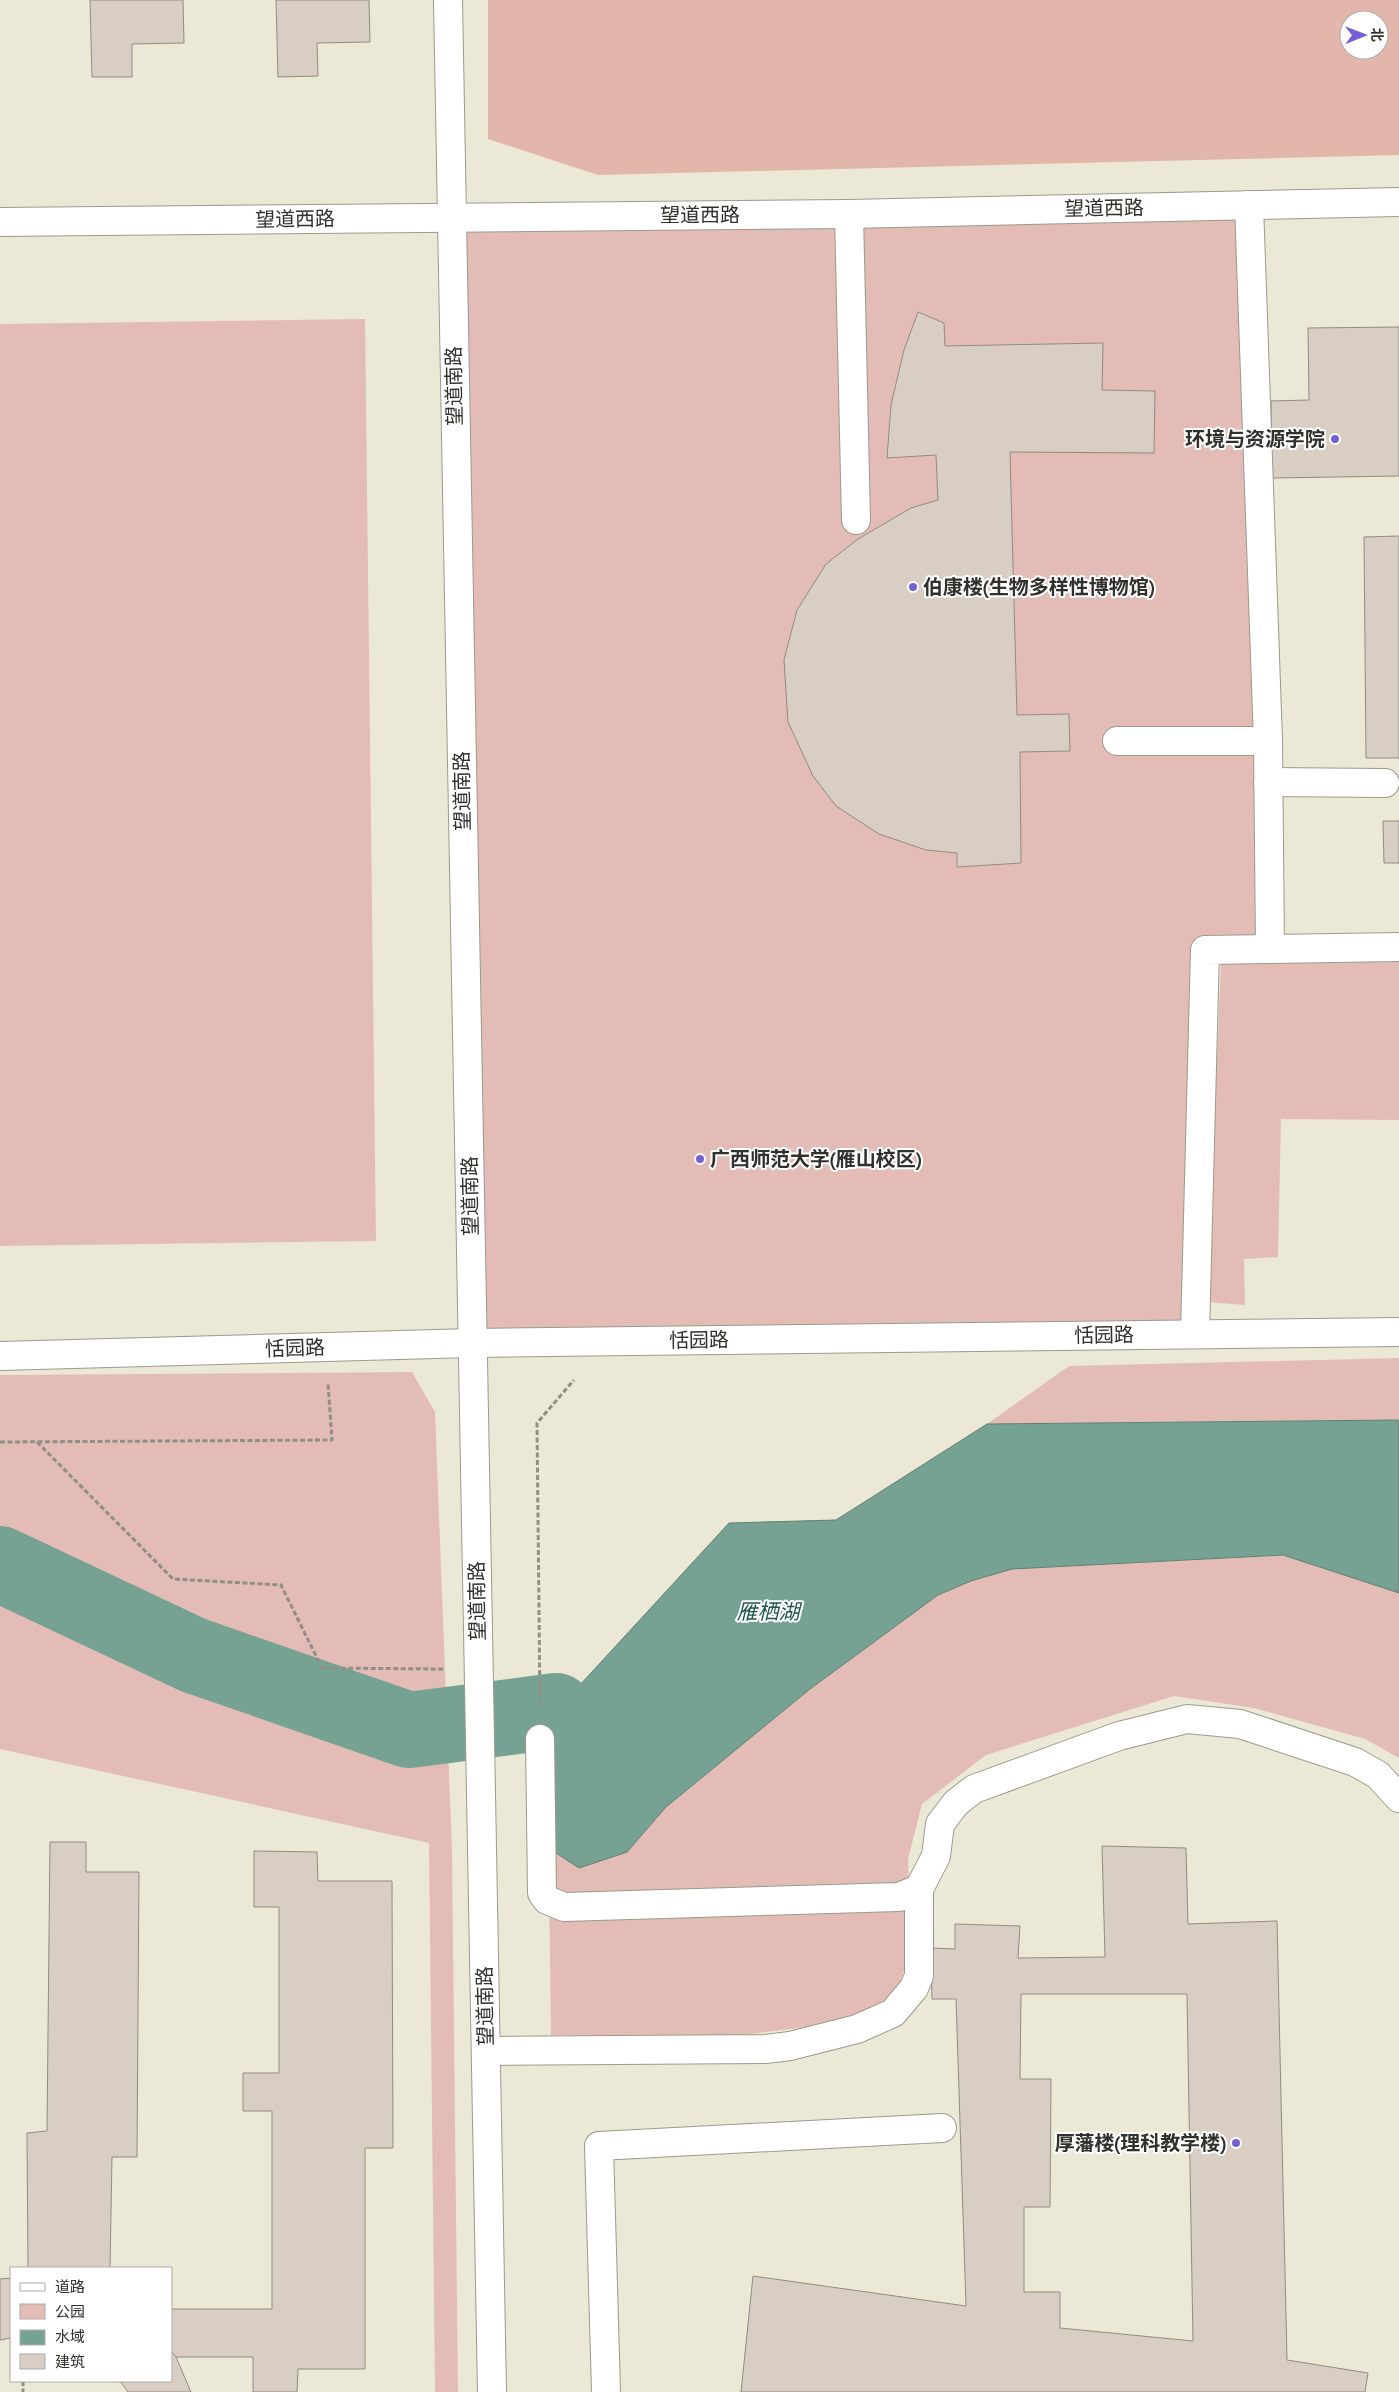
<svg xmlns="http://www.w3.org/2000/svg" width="1399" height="2392" font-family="'Zilla Slab','Noto Sans SC',serif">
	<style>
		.built { fill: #ebe9d5; fill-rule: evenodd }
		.green { fill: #e3bdb5 }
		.forest { fill: #e3b6ac; fill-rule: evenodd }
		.water { fill: #76a293; stroke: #618074 }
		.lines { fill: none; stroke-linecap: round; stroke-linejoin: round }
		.river { stroke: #76a293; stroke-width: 76 }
		.building { fill: #d8cec4; stroke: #938a81; fill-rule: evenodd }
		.minor-casing { stroke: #9b9a8e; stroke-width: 30 }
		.path { stroke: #908f86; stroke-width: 3; stroke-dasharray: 5 2.5; stroke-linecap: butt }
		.minor { stroke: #fff; stroke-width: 28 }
		.poi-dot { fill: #765ed9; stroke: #fff; stroke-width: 2 }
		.labels { text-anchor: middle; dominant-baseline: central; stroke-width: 4; stroke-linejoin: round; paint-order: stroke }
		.street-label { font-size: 20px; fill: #31302b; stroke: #fff }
		.poi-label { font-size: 20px; font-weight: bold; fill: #31302b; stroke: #fff; text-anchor: end }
		.water-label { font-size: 21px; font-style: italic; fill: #1c5747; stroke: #fff }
	</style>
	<rect width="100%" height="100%" fill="#f5f4e7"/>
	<!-- built -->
	<path class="built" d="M 0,0 L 1399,0 L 1399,2392 L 0,2392 ZM 1349,20 L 1379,20 L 1379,50 L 1349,50 ZM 11,2268 L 171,2268 L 171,2381 L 11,2381 Z"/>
	<!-- green -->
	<g class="green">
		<path d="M 1249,205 L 1270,949 L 1205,950 L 1195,1334 L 472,1343 L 451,217 Z"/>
		<path d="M 365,319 L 376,1241 L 0,1246 L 0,324 Z"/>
		<path d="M 1399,960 L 1399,1120 L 1281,1119 L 1278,1257 L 1244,1259 L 1245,1305 L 1207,1302 L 1221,963 Z"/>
		<path d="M 1399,1358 L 1399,1420 L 987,1424 L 1069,1366 Z"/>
		<path d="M 412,1372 L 435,1412 L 452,1851 L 458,2392 L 435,2392 L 429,1843 L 0,1749 L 0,1375 Z"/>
		<path d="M 1283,1555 L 1399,1593 L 1399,1758 L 1365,1739 L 1254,1708 L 1174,1696 L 986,1755 L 922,1804 L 908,1859 L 911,1955 L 893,1998 L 846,2022 L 726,2037 L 551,2035 L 548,1806 L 627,1852 L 666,1807 L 810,1689 L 938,1595 L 971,1581 L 1012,1569 Z"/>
	</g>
	<!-- forest -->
	<path class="forest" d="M 488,0 L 1399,0 L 1399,155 L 598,175 L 488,139 ZM 1349,20 L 1379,20 L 1379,50 L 1349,50 Z"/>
	<!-- water -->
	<path class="water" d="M 1399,1420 L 1399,1593 L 1283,1555 L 1012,1569 L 971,1581 L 938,1595 L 810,1689 L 666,1807 L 627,1852 L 579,1868 L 556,1853 L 548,1806 L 556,1711 L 729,1523 L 836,1520 L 987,1424 Z"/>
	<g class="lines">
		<!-- river -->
		<path class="river" d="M 0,1564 L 193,1655 L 409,1730 L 556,1711"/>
	</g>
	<!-- building -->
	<g class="building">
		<path d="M 90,0 L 183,0 L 184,43 L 132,44 L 132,77 L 92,77 Z"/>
		<path d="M 276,0 L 369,0 L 370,42 L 317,43 L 318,76 L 278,77 Z"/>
		<path d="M 918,312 L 944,323 L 945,346 L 1103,343 L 1102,390 L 1155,391 L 1154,453 L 1010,452 L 1017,715 L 1069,714 L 1070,751 L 1020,752 L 1021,863 L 957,867 L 957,853 L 926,850 L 879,834 L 836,806 L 813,776 L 788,722 L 784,660 L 797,610 L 826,564 L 858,539 L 911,508 L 938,500 L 936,455 L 887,458 L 891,405 L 904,350 Z"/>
		<path d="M 1399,327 L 1399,476 L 1271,478 L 1271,401 L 1309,400 L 1308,328 Z"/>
		<path d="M 1399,536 L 1399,758 L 1366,758 L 1364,537 Z"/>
		<path d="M 1383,821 L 1399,821 L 1399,863 L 1384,863 Z"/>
		<path d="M 50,1842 L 86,1842 L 86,1872 L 139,1872 L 137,2157 L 112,2157 L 110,2268 L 28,2268 L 27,2133 L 47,2131 Z"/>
		<path d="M 1102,1846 L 1186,1848 L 1188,1924 L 1277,1921 L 1287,2360 L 1368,2373 L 1365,2392 L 741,2392 L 753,2276 L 966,2306 L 956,1999 L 932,1999 L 931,1948 L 955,1949 L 955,1924 L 1020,1926 L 1018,1958 L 1105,1957 ZM 1021,1994 L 1187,1994 L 1193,2341 L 1060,2328 L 1060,2292 L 1024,2292 L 1024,2207 L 1050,2207 L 1051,2079 L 1020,2079 Z"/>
		<path d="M 254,1851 L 317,1852 L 318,1881 L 392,1881 L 393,2148 L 365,2148 L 365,2369 L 298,2369 L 297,2392 L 253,2392 L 253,2357 L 176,2357 L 171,2352 L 171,2309 L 272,2309 L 272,2111 L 243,2111 L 243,2073 L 279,2073 L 279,1907 L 254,1907 Z"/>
		<path d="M 11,2278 L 11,2338 L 0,2340 L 0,2279 Z"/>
		<path d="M 171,2351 L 176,2357 L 191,2392 L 128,2392 L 120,2381 L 171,2381 Z"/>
	</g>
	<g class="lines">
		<defs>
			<g id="minor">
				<path d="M 448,0 L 492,2392"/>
				<path d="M 1249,205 L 1268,741 L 1270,949 L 1399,947"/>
				<path d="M 849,214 L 856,520"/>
				<path d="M 0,222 L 849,214 L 1399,202"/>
				<path d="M 1117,741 L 1268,741"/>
				<path d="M 1268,782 L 1385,783"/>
				<path d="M 1195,1334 L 1205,950 L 1270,949"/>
				<path d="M 0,1356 L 472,1343 L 1399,1332"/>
				<path d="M 540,1739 L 542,1893 L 547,1900 L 564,1907 L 899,1897 L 919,1889 L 936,1856 L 940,1824 L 956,1803 L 974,1789 L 1119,1736 L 1187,1719 L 1240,1724 L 1355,1762 L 1378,1775 L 1399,1798"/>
				<path d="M 486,2051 L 765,2049 L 790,2046 L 857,2029 L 893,2013 L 914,1988 L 919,1976 L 919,1889"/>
				<path d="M 606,2392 L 599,2146 L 942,2128"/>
			</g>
		</defs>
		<!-- minor casing -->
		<use href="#minor" class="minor-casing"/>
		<!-- path -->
		<g class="path">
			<path d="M 0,1442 L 332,1440 L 328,1383"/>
			<path d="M 37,1442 L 173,1579 L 281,1585 L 322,1668 L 443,1669"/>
			<path d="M 540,1705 L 537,1423 L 574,1380"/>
			<path d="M 23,2381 L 23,2392"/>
		</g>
		<!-- minor -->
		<use href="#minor" class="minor"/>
	</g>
	<!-- markers -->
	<g class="poi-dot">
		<circle cx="1335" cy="439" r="5"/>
		<circle cx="913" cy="587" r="5"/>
		<circle cx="700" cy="1159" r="5"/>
		<circle cx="1236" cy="2143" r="5"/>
	</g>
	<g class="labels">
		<!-- street labels -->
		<g class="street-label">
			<text transform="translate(1104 208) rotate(-1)">望道西路</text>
			<text x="700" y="215">望道西路</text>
			<text transform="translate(295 219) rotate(-1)">望道西路</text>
			<text transform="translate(454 386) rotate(-91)">望道南路</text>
			<text transform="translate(462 791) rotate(-91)">望道南路</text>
			<text transform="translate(470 1196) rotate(-91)">望道南路</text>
			<text transform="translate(1104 1335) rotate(-1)">恬园路</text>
			<text transform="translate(699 1340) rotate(-1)">恬园路</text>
			<text transform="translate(295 1348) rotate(-2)">恬园路</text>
			<text transform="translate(477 1601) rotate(-91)">望道南路</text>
			<text transform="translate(485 2006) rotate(-91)">望道南路</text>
		</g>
		<!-- poi labels -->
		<g class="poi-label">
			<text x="1325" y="439">环境与资源学院</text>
			<text x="923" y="587" text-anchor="start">伯康楼(生物多样性博物馆)</text>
			<text x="710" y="1159" text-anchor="start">广西师范大学(雁山校区)</text>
			<text x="1226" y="2143">厚藩楼(理科教学楼)</text>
		</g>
		<!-- water labels -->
		<g class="water-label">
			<text x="768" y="1611">雁栖湖</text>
		</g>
	</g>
	<!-- legend -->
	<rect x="10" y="2267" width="162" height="115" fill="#ffffff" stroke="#adacaa"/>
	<rect x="20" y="2283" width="25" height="8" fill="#ffffff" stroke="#adacaa"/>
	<text x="55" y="2292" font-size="15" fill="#31302b">道路</text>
	<rect x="20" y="2304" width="25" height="15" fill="#e3bdb5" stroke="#adacaa"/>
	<text x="55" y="2317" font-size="15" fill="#31302b">公园</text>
	<rect x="20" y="2330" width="25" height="15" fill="#76a293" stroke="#adacaa"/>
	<text x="55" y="2342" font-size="15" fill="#31302b">水域</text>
	<rect x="20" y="2354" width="25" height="15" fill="#d8cec4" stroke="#adacaa"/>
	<text x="55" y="2367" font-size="15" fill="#31302b">建筑</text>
	<!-- north arrow -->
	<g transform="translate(1364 35) rotate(89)"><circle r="24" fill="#ffffff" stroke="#adacaa"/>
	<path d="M0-4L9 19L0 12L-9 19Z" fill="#765ed9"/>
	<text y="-8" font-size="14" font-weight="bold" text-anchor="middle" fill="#31302b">北</text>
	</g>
</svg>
